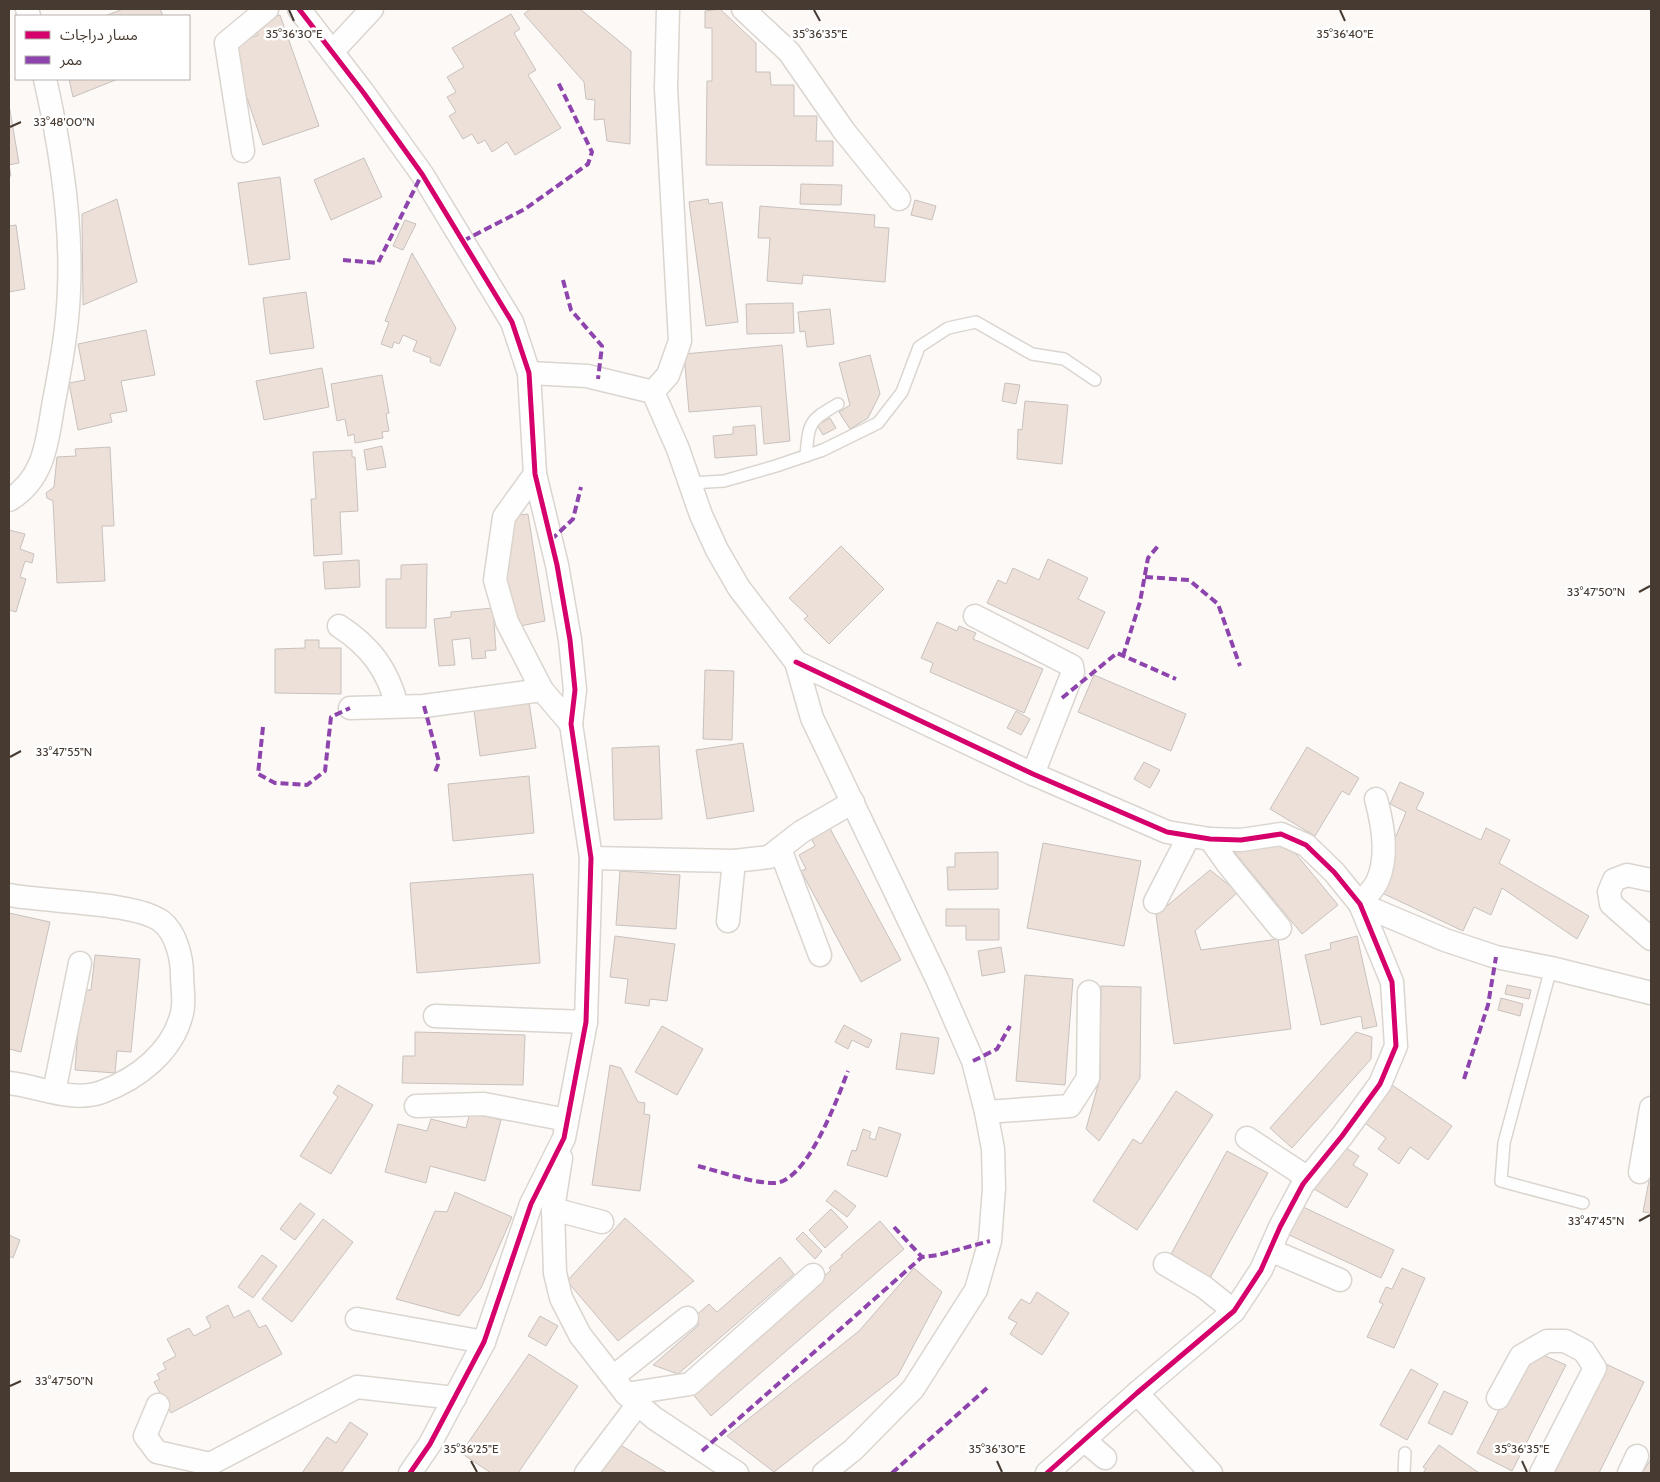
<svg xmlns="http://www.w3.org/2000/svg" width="1660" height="1482" font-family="Cabin,'Noto Sans Arabic',sans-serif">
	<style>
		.building { fill: #ede0d9; stroke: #c8c1bd }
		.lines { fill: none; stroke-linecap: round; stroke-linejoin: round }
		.lane-casing { stroke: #dbd5cf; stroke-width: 14 }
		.street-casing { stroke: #dbd5cf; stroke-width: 25 }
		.lane { stroke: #fffefe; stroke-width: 11 }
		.street { stroke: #fffefe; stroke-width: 22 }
		.quiet { stroke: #8e44ad; stroke-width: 4; stroke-dasharray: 8 4; stroke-linecap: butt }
		.cycleway-casing { stroke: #fff; stroke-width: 8 }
		.cycleway { stroke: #d6006c; stroke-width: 5 }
		.ticks { fill: none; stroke: #463a31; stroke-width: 2 }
		.ticks-label { font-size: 12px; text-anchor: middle; fill: #463a31; stroke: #fff; stroke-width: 5; stroke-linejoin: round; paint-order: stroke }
	</style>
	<rect width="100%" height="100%" fill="#fcf9f7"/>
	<!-- building -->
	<g class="building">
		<path d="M 123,9 L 160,9 L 163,16 L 105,16 Z"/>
		<path d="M 530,9 L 580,9 L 631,51 L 630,144 L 607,141 L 604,119 L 594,120 L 595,100 L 586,99 L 584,82 L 524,14 Z"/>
		<path d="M 720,9 L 756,43 L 756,72 L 770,72 L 771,85 L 794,85 L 794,116 L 817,116 L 816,141 L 833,141 L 833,166 L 706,165 L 707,81 L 712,81 L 712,28 L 705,28 L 705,11 Z"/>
		<path d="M 511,14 L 520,29 L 514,33 L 536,70 L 528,75 L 561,128 L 515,155 L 507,142 L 492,152 L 485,140 L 478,144 L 472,134 L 463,139 L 449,116 L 456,112 L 447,97 L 456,92 L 447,77 L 464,67 L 452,48 Z"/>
		<path d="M 280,15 L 319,126 L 263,145 L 229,45 L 258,35 L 254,24 Z"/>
		<path d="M 69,79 L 118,79 L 73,97 Z"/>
		<path d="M 9,105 L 19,163 L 9,165 L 11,176 L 9,176 Z"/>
		<path d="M 364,158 L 382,197 L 331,220 L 314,180 Z"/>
		<path d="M 280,177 L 290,259 L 249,265 L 238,183 Z"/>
		<path d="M 801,184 L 842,185 L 841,205 L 800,204 Z"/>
		<path d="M 117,199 L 137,282 L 83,305 L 82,214 Z"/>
		<path d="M 708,199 L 709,204 L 722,202 L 738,322 L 706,326 L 689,202 Z"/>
		<path d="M 915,200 L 936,206 L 932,220 L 911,215 Z"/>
		<path d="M 760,206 L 875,215 L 874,227 L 889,228 L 885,282 L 803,275 L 802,284 L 767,281 L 770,238 L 758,238 Z"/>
		<path d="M 405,220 L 416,224 L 403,250 L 393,246 Z"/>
		<path d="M 16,225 L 25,289 L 9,292 L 9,226 Z"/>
		<path d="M 412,253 L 456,328 L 440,366 L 430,362 L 431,358 L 413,351 L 417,341 L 403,335 L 399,344 L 394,342 L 392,348 L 381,344 L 389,322 L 385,321 Z"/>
		<path d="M 306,292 L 314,348 L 270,354 L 263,298 Z"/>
		<path d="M 793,303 L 794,333 L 747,334 L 746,304 Z"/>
		<path d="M 830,309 L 834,344 L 807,347 L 805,331 L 800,332 L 798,312 Z"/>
		<path d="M 146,330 L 155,375 L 121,381 L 127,411 L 110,414 L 112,422 L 78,430 L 69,383 L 85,380 L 78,344 Z"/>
		<path d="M 782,345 L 790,441 L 764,444 L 761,406 L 689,412 L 684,354 Z"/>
		<path d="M 870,355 L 880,394 L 868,418 L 850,429 L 839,412 L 850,405 L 839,363 Z"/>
		<path d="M 322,368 L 329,407 L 264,420 L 256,381 Z"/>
		<path d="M 382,375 L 389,413 L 386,414 L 389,431 L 382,432 L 383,438 L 355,443 L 354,434 L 348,436 L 345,419 L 337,421 L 331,384 Z"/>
		<path d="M 1005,383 L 1020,385 L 1016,404 L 1002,401 Z"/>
		<path d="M 1025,401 L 1068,405 L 1062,464 L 1017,459 L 1018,429 L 1022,430 Z"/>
		<path d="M 830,418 L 836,428 L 823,435 L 817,425 Z"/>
		<path d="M 755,425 L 757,455 L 715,458 L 713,436 L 733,434 L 733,427 Z"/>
		<path d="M 382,446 L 386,467 L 367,470 L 364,450 Z"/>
		<path d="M 110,447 L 114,526 L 102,526 L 105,581 L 57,583 L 53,501 L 47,498 L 46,493 L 54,487 L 57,457 L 76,456 L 75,449 Z"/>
		<path d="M 352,450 L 352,457 L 355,457 L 358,511 L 340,512 L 342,554 L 314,556 L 311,499 L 316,499 L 313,452 Z"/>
		<path d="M 528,514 L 545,621 L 520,626 L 502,565 L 510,516 Z"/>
		<path d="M 9,530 L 25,534 L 20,549 L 34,554 L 32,563 L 25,561 L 20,577 L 26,579 L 16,612 L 9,610 Z"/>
		<path d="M 841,546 L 884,589 L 829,644 L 804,619 L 808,616 L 789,598 Z"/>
		<path d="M 1048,559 L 1088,578 L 1078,599 L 1105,612 L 1088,649 L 987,603 L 998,580 L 1006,584 L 1013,568 L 1039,580 Z"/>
		<path d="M 359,560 L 360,587 L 325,589 L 323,562 Z"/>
		<path d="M 427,564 L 426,628 L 386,628 L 386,579 L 401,579 L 401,565 Z"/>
		<path d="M 493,608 L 496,650 L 485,651 L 486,658 L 472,659 L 470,638 L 452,640 L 455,665 L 439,666 L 434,619 L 451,617 L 451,612 Z"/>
		<path d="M 937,622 L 957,631 L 959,626 L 976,633 L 973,639 L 1043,669 L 1024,713 L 930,672 L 933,663 L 921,658 Z"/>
		<path d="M 305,640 L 319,640 L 319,648 L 341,648 L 341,694 L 275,693 L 275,649 L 305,648 Z"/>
		<path d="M 705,670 L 734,671 L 732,740 L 703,739 Z"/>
		<path d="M 1094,675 L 1186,714 L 1171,751 L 1078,712 Z"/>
		<path d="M 529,702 L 536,748 L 480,756 L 474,710 Z"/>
		<path d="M 1016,711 L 1030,719 L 1021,735 L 1007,728 Z"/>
		<path d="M 743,743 L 754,811 L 707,819 L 696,750 Z"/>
		<path d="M 659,746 L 662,819 L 614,820 L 612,748 Z"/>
		<path d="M 1307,747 L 1359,778 L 1349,795 L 1342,791 L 1315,836 L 1270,809 Z"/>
		<path d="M 1144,762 L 1160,770 L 1150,788 L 1134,779 Z"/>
		<path d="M 529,776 L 534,833 L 453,841 L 448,784 Z"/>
		<path d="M 1400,782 L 1424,793 L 1416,809 L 1481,840 L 1486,828 L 1510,840 L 1499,863 L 1589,916 L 1577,939 L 1502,888 L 1491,915 L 1474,907 L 1463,931 L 1382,893 L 1383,867 L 1406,812 L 1390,804 Z"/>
		<path d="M 827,823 L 901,960 L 861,982 L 801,871 L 806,869 L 799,855 L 815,846 L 809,834 Z"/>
		<path d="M 1269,840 L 1296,854 L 1338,905 L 1302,934 L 1235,853 L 1241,846 Z"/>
		<path d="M 1043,843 L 1141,861 L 1124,946 L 1027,928 Z"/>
		<path d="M 998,852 L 998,889 L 948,890 L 947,867 L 955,867 L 955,853 Z"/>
		<path d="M 1210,870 L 1238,892 L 1195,931 L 1201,950 L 1278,939 L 1291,1029 L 1174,1044 L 1156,915 Z"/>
		<path d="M 620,871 L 680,875 L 676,929 L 616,925 Z"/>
		<path d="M 533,874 L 540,963 L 417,973 L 410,883 Z"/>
		<path d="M 946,909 L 999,909 L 999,940 L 966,940 L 966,926 L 946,926 Z"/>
		<path d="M 9,913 L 50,922 L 21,1052 L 9,1049 Z"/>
		<path d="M 615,936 L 675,944 L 667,1001 L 650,999 L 649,1006 L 625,1003 L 628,979 L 610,977 Z"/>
		<path d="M 1357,936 L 1377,1026 L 1363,1029 L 1361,1016 L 1321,1025 L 1305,955 L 1331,949 L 1330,943 Z"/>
		<path d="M 1001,947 L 1005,972 L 982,976 L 978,951 Z"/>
		<path d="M 95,955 L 140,959 L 131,1052 L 117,1051 L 115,1073 L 75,1070 L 81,990 L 91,990 Z"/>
		<path d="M 1025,975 L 1073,979 L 1065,1085 L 1016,1081 Z"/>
		<path d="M 1507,985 L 1531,990 L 1529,999 L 1505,994 Z"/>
		<path d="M 1101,986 L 1141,987 L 1140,1078 L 1099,1141 L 1086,1129 L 1100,1078 Z"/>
		<path d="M 1501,998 L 1523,1004 L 1520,1016 L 1498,1010 Z"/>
		<path d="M 844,1025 L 872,1040 L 868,1048 L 852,1040 L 848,1049 L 835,1042 Z"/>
		<path d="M 662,1026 L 703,1049 L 677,1095 L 635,1072 Z"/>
		<path d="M 415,1032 L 525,1035 L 523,1085 L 402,1083 L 403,1056 L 415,1056 Z"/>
		<path d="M 1356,1032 L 1372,1037 L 1371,1059 L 1292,1148 L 1270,1128 Z"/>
		<path d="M 901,1033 L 939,1038 L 934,1074 L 896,1069 Z"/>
		<path d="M 610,1065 L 621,1068 L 638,1102 L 645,1103 L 644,1114 L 650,1115 L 640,1191 L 592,1185 Z"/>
		<path d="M 1389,1083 L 1452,1126 L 1428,1160 L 1410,1147 L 1399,1164 L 1378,1149 L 1386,1138 L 1362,1121 Z"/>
		<path d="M 338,1085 L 373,1105 L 331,1174 L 300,1156 L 338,1097 L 333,1093 Z"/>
		<path d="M 1176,1091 L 1213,1115 L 1137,1230 L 1093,1201 L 1133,1139 L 1141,1144 Z"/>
		<path d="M 470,1112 L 501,1120 L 485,1181 L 430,1166 L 426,1183 L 385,1172 L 398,1124 L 427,1131 L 431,1119 L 466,1128 Z"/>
		<path d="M 879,1127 L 901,1134 L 887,1177 L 847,1165 L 852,1150 L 856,1151 L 863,1129 L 871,1132 L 869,1138 L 875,1140 Z"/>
		<path d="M 1341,1145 L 1359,1156 L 1353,1165 L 1368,1174 L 1347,1208 L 1314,1189 Z"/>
		<path d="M 1227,1151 L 1268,1173 L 1210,1278 L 1170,1256 Z"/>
		<path d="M 1651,1170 L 1651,1213 L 1643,1212 Z"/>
		<path d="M 835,1190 L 856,1206 L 847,1217 L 826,1201 Z"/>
		<path d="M 455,1192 L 512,1217 L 481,1288 L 459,1316 L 396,1299 L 435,1211 L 447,1212 Z"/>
		<path d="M 300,1203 L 315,1214 L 295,1240 L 280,1229 Z"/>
		<path d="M 1299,1205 L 1394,1250 L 1381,1278 L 1285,1233 Z"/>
		<path d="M 831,1209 L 848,1227 L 825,1248 L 809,1230 Z"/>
		<path d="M 625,1218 L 694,1281 L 618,1341 L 567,1281 Z"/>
		<path d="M 323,1219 L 353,1242 L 292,1322 L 262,1299 Z"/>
		<path d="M 880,1221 L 904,1249 L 711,1416 L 691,1392 L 831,1270 L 829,1268 L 842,1257 L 841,1255 Z"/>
		<path d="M 803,1232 L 822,1251 L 815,1259 L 796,1239 Z"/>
		<path d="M 9,1235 L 20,1240 L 13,1258 L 9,1256 Z"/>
		<path d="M 262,1255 L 277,1266 L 253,1298 L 238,1287 Z"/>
		<path d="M 780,1257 L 794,1274 L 678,1374 L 653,1365 L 699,1325 L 693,1318 L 709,1304 L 717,1312 Z"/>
		<path d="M 914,1268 L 942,1292 L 898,1375 L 774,1472 L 727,1436 L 859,1331 Z"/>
		<path d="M 1402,1268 L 1425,1278 L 1394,1348 L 1367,1337 L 1383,1304 L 1379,1302 L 1386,1287 L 1392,1289 Z"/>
		<path d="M 1037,1292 L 1069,1313 L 1042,1355 L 1010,1334 L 1017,1323 L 1008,1318 L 1021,1299 L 1030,1304 Z"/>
		<path d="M 228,1305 L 234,1318 L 249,1310 L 259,1328 L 266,1325 L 282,1354 L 171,1413 L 154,1382 L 160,1379 L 157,1374 L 166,1369 L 163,1363 L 176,1356 L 167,1339 L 189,1328 L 194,1336 L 211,1327 L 206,1317 Z"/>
		<path d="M 540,1316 L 558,1326 L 546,1346 L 528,1336 Z"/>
		<path d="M 529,1354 L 578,1386 L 518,1473 L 491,1473 L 461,1453 Z"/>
		<path d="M 1543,1355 L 1566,1365 L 1512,1471 L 1477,1453 L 1523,1363 Z"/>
		<path d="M 1606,1364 L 1644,1382 L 1599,1473 L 1553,1473 Z"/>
		<path d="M 1411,1369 L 1438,1384 L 1407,1440 L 1380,1425 Z"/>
		<path d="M 1444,1391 L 1468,1402 L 1452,1435 L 1428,1423 Z"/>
		<path d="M 350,1422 L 368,1434 L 341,1473 L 302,1473 L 327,1437 L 336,1443 Z"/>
		<path d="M 617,1443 L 667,1473 L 598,1473 Z"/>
		<path d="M 1439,1445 L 1479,1473 L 1423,1473 L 1426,1469 L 1423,1467 Z"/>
		<path d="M 1651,1459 L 1651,1473 L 1642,1473 Z"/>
	</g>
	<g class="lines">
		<defs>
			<g id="lane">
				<path d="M 806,456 C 809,423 808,421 838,404"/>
				<path d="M 691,483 L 724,481 L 776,466 L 823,450 L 878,423 L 902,392 L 919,347 L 948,328 L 976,322 L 1032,354 L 1064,359 L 1095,380"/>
				<path d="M 1551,968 L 1504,1143 L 1501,1181 L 1583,1203"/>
				<path d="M 1404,1473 L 1405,1453"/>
			</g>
			<g id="street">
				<path d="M 27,9 L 29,16"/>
				<path d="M 299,9 L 363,92 L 422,174 L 512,322 L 529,373 L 535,474 L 557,565 L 570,640 L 575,690 L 571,724 L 591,858 L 586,1022 L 564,1138 L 531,1204 L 484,1342 L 430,1444 L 410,1473"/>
				<path d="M 743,9 L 789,52 L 844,131 L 899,199"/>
				<path d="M 332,52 L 372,9"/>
				<path d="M 243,151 L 226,43 L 267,9"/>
				<path d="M 529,373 L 587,376 L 653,392"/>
				<path d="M 653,392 L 678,449 L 701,515 L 717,550 L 739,588 L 796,662 L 812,718 L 937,979 L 973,1061 L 986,1112 L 993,1149 L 994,1188 L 990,1241 L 976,1290 L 913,1389 L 853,1450 L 824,1473"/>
				<path d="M 653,392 L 668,375 L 680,341 L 666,88 L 668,9"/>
				<path d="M 535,474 L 504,517 L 495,580 L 507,622 L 542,690 L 571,724"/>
				<path d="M 9,500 C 46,478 47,439 54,401 C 61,364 68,326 69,289 C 72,220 60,145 45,79"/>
				<path d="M 975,616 L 1072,666 L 1073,672 L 1033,774"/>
				<path d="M 339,626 C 370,646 388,670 397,706"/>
				<path d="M 796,662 L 1033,774 L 1167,832 L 1210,839 L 1241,840 L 1281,834 L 1306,845 L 1334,872 L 1360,904 L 1392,982 L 1396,1046 L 1380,1084 L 1342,1136 L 1303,1184 L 1280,1227 L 1261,1270 L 1234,1311 L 1137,1393 L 1047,1473"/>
				<path d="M 350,708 L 424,706 L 542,690"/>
				<path d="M 1210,839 L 1227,863 L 1280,928"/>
				<path d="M 780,849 L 820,955"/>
				<path d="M 591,858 L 734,861 L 769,857 L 801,832 L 853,802"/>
				<path d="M 1651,880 L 1627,875 L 1614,880 L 1609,892 L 1611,904 L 1651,939"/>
				<path d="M 9,895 C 45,902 135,902 161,921 C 176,932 182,958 182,975 C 182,987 185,1002 182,1013 C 173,1052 137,1079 102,1092 C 72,1103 38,1086 9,1083"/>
				<path d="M 1155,902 L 1189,836"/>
				<path d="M 1360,904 L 1445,940 L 1496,957 L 1551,968 L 1651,993"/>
				<path d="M 1360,904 C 1365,897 1373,890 1377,882 C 1389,857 1383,825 1376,799"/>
				<path d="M 728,921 L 734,861"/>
				<path d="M 435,1016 L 586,1022"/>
				<path d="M 54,1092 L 80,963"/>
				<path d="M 416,1106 L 484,1104 L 567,1120"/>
				<path d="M 986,1112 L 1070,1106 L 1088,1078 L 1089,992"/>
				<path d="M 1247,1138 L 1308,1178"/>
				<path d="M 561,1158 L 553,1209 L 555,1273 L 561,1298 L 580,1335 L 626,1394 L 654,1418 L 737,1473"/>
				<path d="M 1640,1172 L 1651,1108"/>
				<path d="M 553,1209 L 602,1222"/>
				<path d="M 1270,1250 L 1340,1280"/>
				<path d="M 1165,1264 L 1204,1287 L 1234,1311"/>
				<path d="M 357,1319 L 484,1342"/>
				<path d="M 613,1377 L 687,1318"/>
				<path d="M 1137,1393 L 1211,1473"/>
				<path d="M 626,1394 L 690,1384 L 813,1275"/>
				<path d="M 1498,1398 L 1521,1356 L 1547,1341 L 1565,1341 L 1584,1351 L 1595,1368 L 1541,1473"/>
				<path d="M 158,1405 L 145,1436 L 157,1452 L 210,1464 L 357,1387 L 455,1398"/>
				<path d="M 1084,1440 L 1105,1458"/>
				<path d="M 586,1473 L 638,1404"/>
				<path d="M 1629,1473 L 1637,1456"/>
			</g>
		</defs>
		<!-- lane casing -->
		<use href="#lane" class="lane-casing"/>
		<!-- street casing -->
		<use href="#street" class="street-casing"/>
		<!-- lane -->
		<use href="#lane" class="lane"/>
		<!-- street -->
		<use href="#street" class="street"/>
		<!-- quiet -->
		<g class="quiet">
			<path d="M 463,241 L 525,209 L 588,164 L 592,152 L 557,80"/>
			<path d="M 343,260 L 378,263 L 422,174"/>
			<path d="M 563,280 L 571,310 L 602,346 L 598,379"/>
			<path d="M 551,540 L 573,519 L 581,487"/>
			<path d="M 1145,577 L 1189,580 L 1218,604 L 1240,666"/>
			<path d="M 1123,656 L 1140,602 L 1148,558 L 1158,546"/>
			<path d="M 1062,698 L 1117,653 L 1176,679"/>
			<path d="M 424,706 L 439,762 L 435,772"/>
			<path d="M 263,727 L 258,774 L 275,783 L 307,785 L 325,771 L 331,717 L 350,708"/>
			<path d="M 973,1061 L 997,1049 L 1010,1026"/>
			<path d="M 1464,1079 L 1488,1005 L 1496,957"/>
			<path d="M 698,1166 C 722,1172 748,1182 772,1183 C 806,1186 838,1097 848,1071"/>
			<path d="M 894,1227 L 922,1257"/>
			<path d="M 702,1451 L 922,1257 L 938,1255 L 990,1241"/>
			<path d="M 892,1473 L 987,1388"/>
		</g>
		<defs>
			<g id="cycleway">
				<path d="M 299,9 L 363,92 L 422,174 L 512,322 L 529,373 L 535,474 L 557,565 L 570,640 L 575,690 L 571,724 L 591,858 L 586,1022 L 564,1138 L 531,1204 L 484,1342 L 430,1444 L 410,1473"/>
				<path d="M 796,662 L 1033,774 L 1167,832 L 1210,839 L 1241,840 L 1281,834 L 1306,845 L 1334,872 L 1360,904 L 1392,982 L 1396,1046 L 1380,1084 L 1342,1136 L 1303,1184 L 1280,1227 L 1261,1270 L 1234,1311 L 1137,1393 L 1047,1473"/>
			</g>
		</defs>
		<!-- cycleway casing -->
		<use href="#cycleway" class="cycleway-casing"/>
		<!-- cycleway -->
		<use href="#cycleway" class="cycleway"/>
	</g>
	<!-- ticks -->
	<path class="ticks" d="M 289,10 L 294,21M 814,10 L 820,21M 1340,10 L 1345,21M 10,127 L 21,122M 1639,592 L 1650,586M 10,757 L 21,751M 1639,1221 L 1650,1215M 10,1386 L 21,1381M 471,1461 L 477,1472M 997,1461 L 1002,1472M 1522,1461 L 1527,1472"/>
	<g class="ticks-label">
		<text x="294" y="38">35°36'30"E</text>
		<text x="820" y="38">35°36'35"E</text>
		<text x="1345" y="38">35°36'40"E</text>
		<text x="64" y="126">33°48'00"N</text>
		<text x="1596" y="596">33°47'50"N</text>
		<text x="64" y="756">33°47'55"N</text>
		<text x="1596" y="1225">33°47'45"N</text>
		<text x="64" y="1385">33°47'50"N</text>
		<text x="471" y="1453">35°36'25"E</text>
		<text x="997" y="1453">35°36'30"E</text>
		<text x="1522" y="1453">35°36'35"E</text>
	</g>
	<!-- border -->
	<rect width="1660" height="1482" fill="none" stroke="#463a31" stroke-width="20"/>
	<!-- legend -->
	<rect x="15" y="15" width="175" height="65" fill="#ffffff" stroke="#b5b0ad"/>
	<rect x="25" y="31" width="25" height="8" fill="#d6006c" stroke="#b5b0ad"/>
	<text x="60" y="40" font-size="15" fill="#463a31">مسار دراجات</text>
	<rect x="25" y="56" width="25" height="8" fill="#8e44ad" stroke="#b5b0ad"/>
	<text x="60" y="65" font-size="15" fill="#463a31">ممر</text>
</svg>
